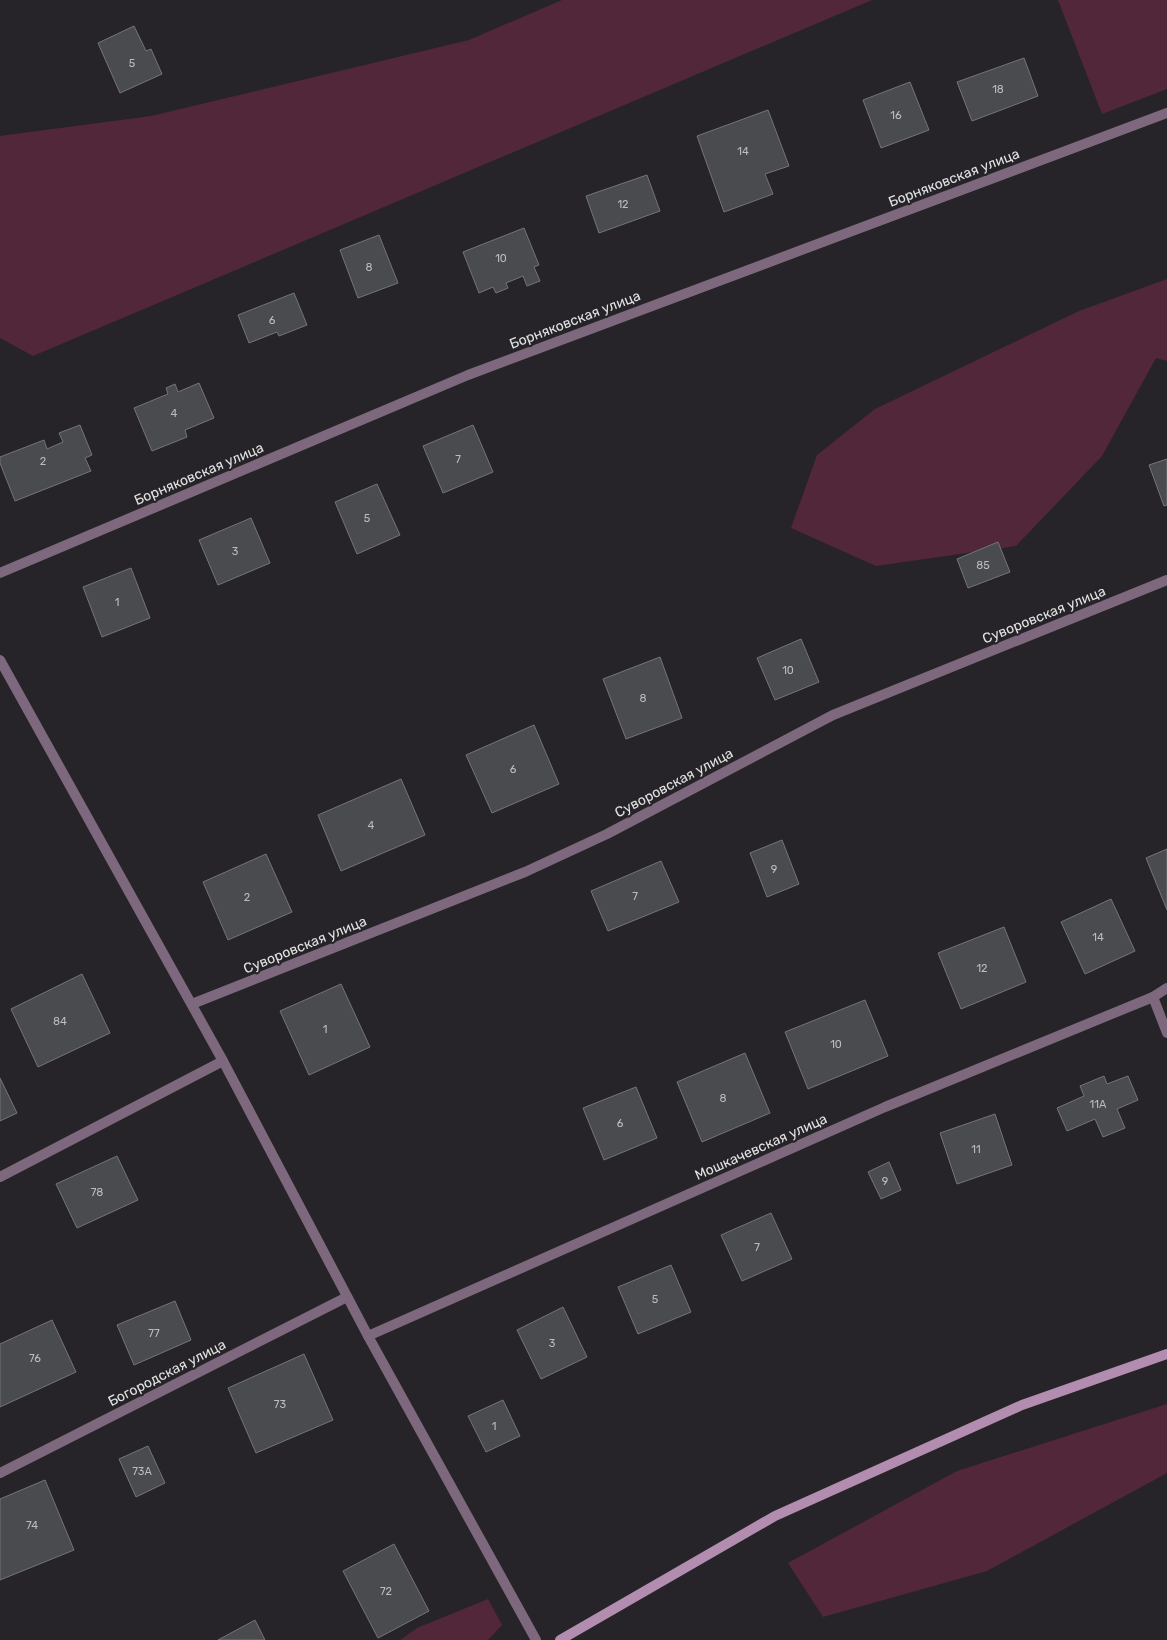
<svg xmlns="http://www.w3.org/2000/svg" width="1167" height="1640" font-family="Rubik,sans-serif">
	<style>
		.green { fill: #522739 }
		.building { fill: #494b4f; stroke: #74757a }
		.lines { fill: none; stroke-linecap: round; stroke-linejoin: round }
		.lane { stroke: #7e687d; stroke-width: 10 }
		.street { stroke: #7e687d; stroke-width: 10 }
		.secondary { stroke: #b28daf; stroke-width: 10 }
		.labels { text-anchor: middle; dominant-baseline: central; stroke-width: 4.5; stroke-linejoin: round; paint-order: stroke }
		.number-label { font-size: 11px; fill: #bcbcbf }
		.street-label { font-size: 14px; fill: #e3e2e4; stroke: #262428 }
	</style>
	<rect width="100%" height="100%" fill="#262428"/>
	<!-- green -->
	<g class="green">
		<path d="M 562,0 L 872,0 L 33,356 L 0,338 L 0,136 L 151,116 L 469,40 Z"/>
		<path d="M 1058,0 L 1167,0 L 1167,89 L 1102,114 Z"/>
		<path d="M 1167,279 L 1167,361 L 1156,358 L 1102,456 L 1016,546 L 876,566 L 791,528 L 817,455 L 875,409 L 1079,311 Z"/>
		<path d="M 1167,1404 L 1167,1473 L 987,1571 L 823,1617 L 788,1563 L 957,1471 Z"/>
		<path d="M 488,1599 L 502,1625 L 488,1640 L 400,1640 L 417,1628 Z"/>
	</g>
	<!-- building -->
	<g class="building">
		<path d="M 134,26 L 146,51 L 151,49 L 162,74 L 120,93 L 98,43 Z"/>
		<path d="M 1024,58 L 1038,96 L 972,121 L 957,82 Z"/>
		<path d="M 910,82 L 929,130 L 881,148 L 863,100 Z"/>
		<path d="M 768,110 L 789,166 L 765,174 L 773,194 L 724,212 L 697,136 Z"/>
		<path d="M 647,175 L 660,211 L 599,233 L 586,196 Z"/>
		<path d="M 524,228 L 539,265 L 534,267 L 540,281 L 527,286 L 523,276 L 506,283 L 508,288 L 496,293 L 493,287 L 479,293 L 463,252 Z"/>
		<path d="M 379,235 L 398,283 L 358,298 L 340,250 Z"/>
		<path d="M 294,293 L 307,325 L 279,336 L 277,332 L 249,343 L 238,315 Z"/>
		<path d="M 199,383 L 214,418 L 185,430 L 187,437 L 152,451 L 134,408 L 168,394 L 166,388 L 175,384 L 178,392 Z"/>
		<path d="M 80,425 L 92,455 L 85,458 L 91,471 L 15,501 L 0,463 L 0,457 L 44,440 L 47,449 L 63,442 L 59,433 Z"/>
		<path d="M 473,425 L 493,472 L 443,493 L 423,446 Z"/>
		<path d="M 1167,459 L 1167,505 L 1164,506 L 1149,465 Z"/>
		<path d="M 377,484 L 400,535 L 357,554 L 335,502 Z"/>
		<path d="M 251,518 L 270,563 L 218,585 L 199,540 Z"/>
		<path d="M 998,542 L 1010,572 L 968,588 L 957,559 Z"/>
		<path d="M 131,568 L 150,618 L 102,637 L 83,587 Z"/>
		<path d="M 801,639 L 819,682 L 775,700 L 757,658 Z"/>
		<path d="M 660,657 L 682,718 L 626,739 L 603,679 Z"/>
		<path d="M 534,725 L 559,784 L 492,813 L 466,755 Z"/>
		<path d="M 401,779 L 425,835 L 341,871 L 318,815 Z"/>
		<path d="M 782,840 L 799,884 L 767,897 L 750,853 Z"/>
		<path d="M 1167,849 L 1167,910 L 1146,858 Z"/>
		<path d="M 266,854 L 292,912 L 228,940 L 203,882 Z"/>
		<path d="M 661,861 L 679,902 L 608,931 L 591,891 Z"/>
		<path d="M 1111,899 L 1135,951 L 1085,974 L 1061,922 Z"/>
		<path d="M 1004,927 L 1026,982 L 961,1009 L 938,953 Z"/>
		<path d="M 82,974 L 110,1033 L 38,1067 L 11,1009 Z"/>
		<path d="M 341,984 L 370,1047 L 309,1075 L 280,1011 Z"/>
		<path d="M 865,1000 L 888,1056 L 808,1089 L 785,1032 Z"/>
		<path d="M 745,1053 L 770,1113 L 702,1142 L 677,1082 Z"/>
		<path d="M 1104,1076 L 1107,1084 L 1128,1076 L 1138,1100 L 1117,1109 L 1125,1128 L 1103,1137 L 1095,1119 L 1067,1131 L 1057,1108 L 1084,1096 L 1080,1086 Z"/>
		<path d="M 0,1078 L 17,1113 L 0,1121 Z"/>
		<path d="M 636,1087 L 657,1138 L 604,1160 L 583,1108 Z"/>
		<path d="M 995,1114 L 1012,1165 L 957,1184 L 940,1133 Z"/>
		<path d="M 117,1156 L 138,1200 L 77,1228 L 56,1184 Z"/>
		<path d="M 889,1162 L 901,1190 L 881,1199 L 868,1172 Z"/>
		<path d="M 771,1213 L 792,1259 L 742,1281 L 721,1235 Z"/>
		<path d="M 671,1265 L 691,1312 L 638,1334 L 618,1287 Z"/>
		<path d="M 175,1301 L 191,1340 L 134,1365 L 117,1325 Z"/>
		<path d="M 563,1307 L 587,1357 L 541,1379 L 517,1330 Z"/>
		<path d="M 52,1320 L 76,1372 L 0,1407 L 0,1344 Z"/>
		<path d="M 304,1354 L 333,1420 L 256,1453 L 228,1388 Z"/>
		<path d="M 503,1400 L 520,1436 L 486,1452 L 468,1416 Z"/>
		<path d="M 148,1446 L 165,1483 L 136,1497 L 119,1459 Z"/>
		<path d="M 45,1480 L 74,1550 L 0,1580 L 0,1499 Z"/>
		<path d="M 394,1544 L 429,1611 L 378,1638 L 343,1571 Z"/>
		<path d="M 255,1620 L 265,1640 L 218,1640 Z"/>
	</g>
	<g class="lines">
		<!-- lane -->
		<g class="lane">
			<path d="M 1153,997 L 1167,1033"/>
			<path d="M 0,1177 L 223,1061"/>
			<path d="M 0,1473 L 347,1297"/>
		</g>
		<!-- street -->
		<g class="street">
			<path d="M 0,573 L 468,375 L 1167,113"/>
			<path d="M 0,660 L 223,1061 L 368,1336 L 536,1640"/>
			<path d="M 192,1004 L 525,872 L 607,834 L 833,715 L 1167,580"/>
			<path d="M 368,1336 L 885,1107 L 1153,997 L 1167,988"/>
		</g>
		<!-- secondary -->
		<path class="secondary" d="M 560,1640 L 775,1516 L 1022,1405 L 1167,1354"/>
	</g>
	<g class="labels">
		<!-- number labels -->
		<g class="number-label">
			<text x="132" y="63">5</text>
			<text x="998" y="89">18</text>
			<text x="896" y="115">16</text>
			<text x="743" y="151">14</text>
			<text x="623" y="204">12</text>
			<text x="501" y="258">10</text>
			<text x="369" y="267">8</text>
			<text x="272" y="320">6</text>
			<text x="174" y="413">4</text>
			<text x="458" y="459">7</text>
			<text x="43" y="461">2</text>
			<text x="367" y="518">5</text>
			<text x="235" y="551">3</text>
			<text x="983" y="565">85</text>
			<text x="117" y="602">1</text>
			<text x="788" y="670">10</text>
			<text x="643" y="698">8</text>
			<text x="513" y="769">6</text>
			<text x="371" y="825">4</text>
			<text x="774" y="869">9</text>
			<text x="635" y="896">7</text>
			<text x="247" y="897">2</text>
			<text x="1098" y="937">14</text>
			<text x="982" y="968">12</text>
			<text x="60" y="1021">84</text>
			<text x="325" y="1029">1</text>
			<text x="836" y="1044">10</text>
			<text x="723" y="1098">8</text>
			<text x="1098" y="1104">11А</text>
			<text x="620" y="1123">6</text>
			<text x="976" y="1149">11</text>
			<text x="885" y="1181">9</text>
			<text x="97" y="1192">78</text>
			<text x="757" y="1247">7</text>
			<text x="655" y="1299">5</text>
			<text x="154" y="1333">77</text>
			<text x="552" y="1343">3</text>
			<text x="35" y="1358">76</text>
			<text x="280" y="1404">73</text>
			<text x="494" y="1426">1</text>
			<text x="142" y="1471">73А</text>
			<text x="32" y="1525">74</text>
			<text x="386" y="1591">72</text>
		</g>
		<!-- street labels -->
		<g class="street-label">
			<text transform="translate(954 178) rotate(-21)">Борняковская улица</text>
			<text transform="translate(575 320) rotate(-21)">Борняковская улица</text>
			<text transform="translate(199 474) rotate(-23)">Борняковская улица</text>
			<text transform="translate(1044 615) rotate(-22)">Суворовская улица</text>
			<text transform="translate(674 783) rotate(-28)">Суворовская улица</text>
			<text transform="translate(305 945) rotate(-22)">Суворовская улица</text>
			<text transform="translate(761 1147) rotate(-24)">Мошкачевская улица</text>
			<text transform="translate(167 1373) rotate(-27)">Богородская улица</text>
		</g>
	</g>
</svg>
